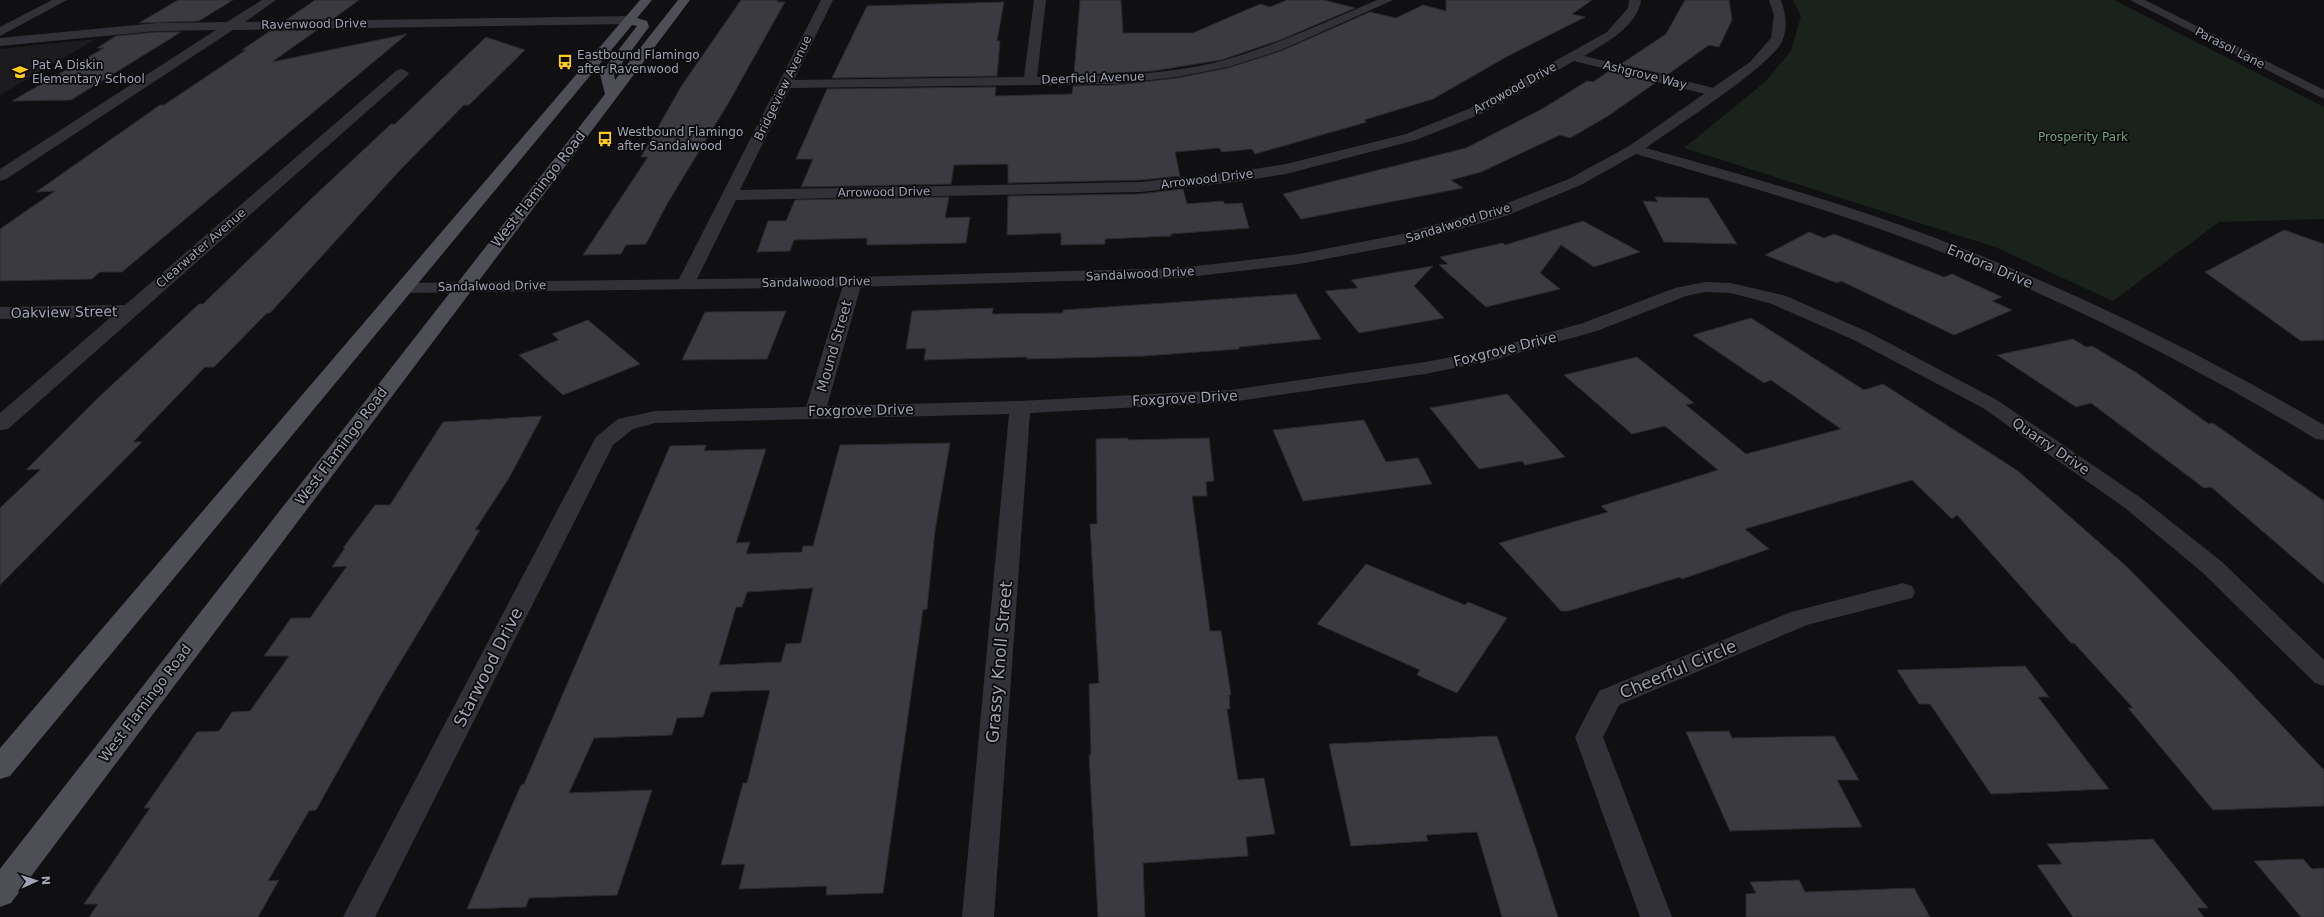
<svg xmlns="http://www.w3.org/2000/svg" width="2324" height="917" font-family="'DejaVu Sans',sans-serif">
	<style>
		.built { fill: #1c1c1f }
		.green { fill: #1a221c }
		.building { fill: #3a3a40; stroke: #2a2a2e; fill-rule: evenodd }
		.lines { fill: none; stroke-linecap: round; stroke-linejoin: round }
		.minor { fill: #313137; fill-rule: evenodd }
		.tertiary { fill: #313137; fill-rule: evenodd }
		.primary { fill: #4d4e56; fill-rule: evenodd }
		.labels { text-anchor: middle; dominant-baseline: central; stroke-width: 3.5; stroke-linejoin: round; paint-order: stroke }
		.far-street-label { font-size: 12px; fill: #a0a4b4; stroke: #0b0b0d }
		.far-poi-label { font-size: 12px; fill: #a0a4b4; stroke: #0b0b0d; text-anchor: start }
		.far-park-label { font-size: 12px; fill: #75a17c; stroke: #0b0b0d }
		.street-label { font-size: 14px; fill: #a0a4b4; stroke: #0b0b0d }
		.near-street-label { font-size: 17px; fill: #a0a4b4; stroke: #0b0b0d }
	</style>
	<rect width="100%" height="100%" fill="#101012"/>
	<!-- built -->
	<path class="built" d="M 96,39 L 0,95 L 0,49 Z"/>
	<!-- green -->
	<path class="green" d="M 1793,0 L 2114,0 L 2324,107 L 2324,219 L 2219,222 L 2113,301 L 1995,247 L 1684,148 L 1765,82 L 1791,51 L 1801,16 Z"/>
	<!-- building -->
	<g class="building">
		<path d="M 178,0 L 233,0 L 199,21 L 139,23 Z"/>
		<path d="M 315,0 L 359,0 L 333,19 L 286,20 Z"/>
		<path d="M 741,0 L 778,0 L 777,2 L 785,2 L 729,102 L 667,204 L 646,244 L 626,245 L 621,254 L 583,255 L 648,157 L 641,157 L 682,85 Z"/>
		<path d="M 1080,0 L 1121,0 L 1123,33 L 1193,33 L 1260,4 L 1270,7 L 1287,0 L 1324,0 L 1355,8 L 1280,40 L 1221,60 L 1153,71 L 1074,75 Z"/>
		<path d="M 1446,0 L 1592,0 L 1572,14 L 1585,17 L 1506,57 L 1433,99 L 1364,120 L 1367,122 L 1255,154 L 1252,149 L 1222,152 L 1219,148 L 1175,152 L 1180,176 L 1140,180 L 1008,183 L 1008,164 L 954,165 L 951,184 L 801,187 L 813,159 L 796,159 L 827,89 L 996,87 L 995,96 L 1072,94 L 1073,86 L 1116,85 L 1177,78 L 1228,68 L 1281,51 L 1370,12 L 1396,18 L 1423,5 L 1446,11 Z"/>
		<path d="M 1685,0 L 1729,0 L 1732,20 L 1719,47 L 1709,45 L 1667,75 L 1621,64 L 1666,34 Z"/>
		<path d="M 1004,2 L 997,41 L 1000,41 L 997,76 L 832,78 L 867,6 Z"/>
		<path d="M 317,30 L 272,62 L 407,34 L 122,272 L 100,272 L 92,279 L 0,281 L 0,229 L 55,191 L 36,192 L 160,105 L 164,105 L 246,50 L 242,50 L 270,31 Z"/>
		<path d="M 157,32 L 181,32 L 71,100 L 12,101 L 104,48 L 97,48 L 116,36 Z"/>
		<path d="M 486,37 L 525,50 L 469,105 L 464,105 L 402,168 L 270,313 L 267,313 L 214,367 L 205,367 L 133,442 L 142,442 L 0,585 L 0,508 L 41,469 L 26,470 L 99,397 L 199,304 L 203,304 L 311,199 L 391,124 L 395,124 Z"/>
		<path d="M 1609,71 L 1655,83 L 1608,116 L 1570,138 L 1560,135 L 1481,172 L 1451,180 L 1463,188 L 1301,219 L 1283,194 L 1466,148 L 1542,109 L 1587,81 L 1593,82 Z"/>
		<path d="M 1183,189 L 1187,204 L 1223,201 L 1225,204 L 1242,203 L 1249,228 L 1171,234 L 1171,236 L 1105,239 L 1105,244 L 1061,245 L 1061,233 L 1007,235 L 1008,196 L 1140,194 Z"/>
		<path d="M 949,197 L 945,218 L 970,217 L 966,243 L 867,245 L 867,238 L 794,240 L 790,251 L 757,252 L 768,221 L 786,221 L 795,200 Z"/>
		<path d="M 1655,197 L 1708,198 L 1737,244 L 1664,242 L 1643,201 L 1658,202 Z"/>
		<path d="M 1583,221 L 1640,252 L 1594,267 L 1561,245 L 1540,273 L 1560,289 L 1486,307 L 1439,265 L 1448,264 L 1440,257 L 1503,243 L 1505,245 Z"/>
		<path d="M 2284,230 L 2324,244 L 2324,340 L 2301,341 L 2205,272 Z"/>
		<path d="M 1809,232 L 1824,238 L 1834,234 L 1944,277 L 1952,274 L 2002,297 L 1992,301 L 2012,310 L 1954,335 L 1841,281 L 1837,283 L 1765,255 Z"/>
		<path d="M 1433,266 L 1414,286 L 1444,318 L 1359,333 L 1325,291 L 1358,288 L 1351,280 Z"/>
		<path d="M 1296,294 L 1321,339 L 1239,347 L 1239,349 L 1144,356 L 1027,359 L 1027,357 L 924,360 L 926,348 L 906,349 L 912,311 L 993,308 L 992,314 L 1063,313 L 1063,310 Z"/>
		<path d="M 786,311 L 767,359 L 682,360 L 705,312 Z"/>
		<path d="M 1751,318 L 1864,390 L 1883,384 L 2018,471 L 2126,566 L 2231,672 L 2324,770 L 2324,806 L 2213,810 L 2128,708 L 2133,708 L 2074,643 L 2071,643 L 1957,515 L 1952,519 L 1912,480 L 1745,529 L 1769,549 L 1682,579 L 1680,577 L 1568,611 L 1561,611 L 1499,543 L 1608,512 L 1601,506 L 1718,470 L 1665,426 L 1632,434 L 1564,375 L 1637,357 L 1694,403 L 1686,405 L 1746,454 L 1841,429 L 1771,380 L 1764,383 L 1693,335 Z"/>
		<path d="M 588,320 L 640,364 L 563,395 L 519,355 L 559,340 L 552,334 Z"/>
		<path d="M 2073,339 L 2086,347 L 2092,346 L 2137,373 L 2209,424 L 2213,423 L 2324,501 L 2324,584 L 2211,487 L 2204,488 L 2091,403 L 2076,407 L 1997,355 Z"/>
		<path d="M 1507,394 L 1565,457 L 1525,465 L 1522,461 L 1479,469 L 1430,408 Z"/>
		<path d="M 542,416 L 509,478 L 475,530 L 480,530 L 384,689 L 316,810 L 309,811 L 268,881 L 279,880 L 258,917 L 89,917 L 98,904 L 84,904 L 150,808 L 144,808 L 197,732 L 219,731 L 232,712 L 250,711 L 289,656 L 264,656 L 291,618 L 310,618 L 347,566 L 332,567 L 345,548 L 343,548 L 375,505 L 390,505 L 443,422 Z"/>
		<path d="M 1364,420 L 1386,462 L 1418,458 L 1432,484 L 1303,501 L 1273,430 Z"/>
		<path d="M 1128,438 L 1128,440 L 1209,438 L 1214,481 L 1206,482 L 1207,496 L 1192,496 L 1210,631 L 1221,631 L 1231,695 L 1229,695 L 1230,709 L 1227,709 L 1238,780 L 1264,778 L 1275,834 L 1246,837 L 1248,856 L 1143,863 L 1145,917 L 1098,917 L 1089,755 L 1091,755 L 1089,684 L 1099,683 L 1090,524 L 1097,524 L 1096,439 Z"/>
		<path d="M 950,443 L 935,531 L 927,609 L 923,610 L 883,893 L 826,895 L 827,886 L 739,889 L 745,864 L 721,865 L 743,783 L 747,783 L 770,690 L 711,692 L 703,717 L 677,718 L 672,735 L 594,738 L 569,793 L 652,790 L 617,895 L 529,898 L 526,907 L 467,909 L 521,785 L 524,784 L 670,446 L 706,445 L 704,451 L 766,449 L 736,543 L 750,542 L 746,554 L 802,552 L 803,546 L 813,546 L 840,445 ZM 813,588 L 801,643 L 786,644 L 781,662 L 719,665 L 736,607 L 742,607 L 747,592 Z"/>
		<path d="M 1366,564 L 1465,605 L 1468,602 L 1507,618 L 1457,693 L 1417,675 L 1420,670 L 1317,624 Z"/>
		<path d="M 2025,666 L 2049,697 L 2038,697 L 2109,789 L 1991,794 L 1930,704 L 1919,704 L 1897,670 Z"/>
		<path d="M 1729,731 L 1732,738 L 1834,736 L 1859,780 L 1837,780 L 1862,827 L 1730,831 L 1686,732 Z"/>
		<path d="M 1497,736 L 1535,846 L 1558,917 L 1502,917 L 1477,832 L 1426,835 L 1428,841 L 1351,846 L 1329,744 Z"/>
		<path d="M 2153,839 L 2208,908 L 2197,908 L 2204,917 L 2073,917 L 2037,865 L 2062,864 L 2047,844 Z"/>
		<path d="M 2303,859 L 2312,869 L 2324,868 L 2324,917 L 2301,917 L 2254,861 Z"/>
		<path d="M 1799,880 L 1805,892 L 1914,888 L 1930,917 L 1746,917 L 1746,894 L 1756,893 L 1750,882 Z"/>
	</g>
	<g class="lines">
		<!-- minor -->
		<g class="minor">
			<path d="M 52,0 L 67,0 L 0,36 L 0,27 Z"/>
			<path d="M 262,0 L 276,0 L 245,22 L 629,16 L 635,20 L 629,24 L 233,30 L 6,179 L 0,181 L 0,169 L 216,30 L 157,31 L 0,46 L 0,38 L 157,23 L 227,22 Z"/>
			<path d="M 821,0 L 833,0 L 794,80 L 1024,77 L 1034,0 L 1046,0 L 1037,77 C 1099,76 1161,76 1221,61 C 1275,46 1326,22 1377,0 L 1393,0 L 1281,50 L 1228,67 L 1177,77 L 1116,84 L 790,88 L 740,190 L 1140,182 L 1235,172 L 1286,164 L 1406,134 L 1471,108 L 1607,32 L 1628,8 L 1629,0 L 1641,0 C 1638,26 1604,44 1584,56 L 1722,90 L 1724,93 L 1717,97 L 1574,61 L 1481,114 L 1416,140 L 1286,174 L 1235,182 L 1140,192 L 736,200 L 695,283 L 692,287 L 680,287 L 677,283 Z"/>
			<path d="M 2130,0 L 2145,0 L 2324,90 L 2324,99 Z"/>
			<path d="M 402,69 L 409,73 L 407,76 L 8,429 L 0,430 L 0,413 L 111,317 L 0,319 L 0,307 L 125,305 L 397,70 Z"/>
			<path d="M 853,277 L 859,278 L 862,282 L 827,406 L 1020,401 L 1231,390 L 1425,362 L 1484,351 L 1583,323 L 1675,288 L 1705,282 L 1731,283 L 1786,296 L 1868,332 L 1997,400 L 2141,498 L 2221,561 L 2324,660 L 2324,686 L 2315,683 L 2203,573 L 2125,508 L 1983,408 L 1854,340 L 1772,304 L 1731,293 L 1705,292 L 1686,296 L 1597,331 L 1493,360 L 1425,374 L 1231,402 L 1030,413 L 994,917 L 962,917 L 1009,414 L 655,423 L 633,429 L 613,445 L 375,917 L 343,917 L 596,437 L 618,419 L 655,411 L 806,407 L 844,282 L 847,278 Z"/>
			<path d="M 1903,583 L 1912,586 L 1915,592 L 1912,598 L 1807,625 L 1619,705 L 1603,737 L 1672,917 L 1640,917 L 1575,737 L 1599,691 L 1791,612 Z"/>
		</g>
		<!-- tertiary -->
		<path class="tertiary" d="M 1769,0 L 1781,0 C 1785,12 1788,26 1783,39 C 1774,65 1673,128 1646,148 C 1736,173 1826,198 1914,230 C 2057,282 2193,349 2324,425 L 2324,440 L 2316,439 C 2184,360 2047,291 1902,237 C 1815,205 1725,180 1636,154 L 1581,185 L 1506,216 L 1410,243 L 1299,264 L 1180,278 L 853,287 L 403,293 L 397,292 L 394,288 L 397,284 L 403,283 L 853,277 L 1180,268 L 1299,254 L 1402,234 L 1494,208 L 1569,179 L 1629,146 L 1750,62 L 1771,38 L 1774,15 Z"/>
		<!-- primary -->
		<path class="primary" d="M 640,0 L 652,0 L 637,18 L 647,21 L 649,27 L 614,74 L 615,80 L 678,0 L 690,0 L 11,903 L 0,907 L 0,869 L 605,94 L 600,74 L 637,26 L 632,25 L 10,776 L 0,779 L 0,748 Z"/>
	</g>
	<!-- icons -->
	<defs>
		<symbol id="bus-bare" viewBox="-9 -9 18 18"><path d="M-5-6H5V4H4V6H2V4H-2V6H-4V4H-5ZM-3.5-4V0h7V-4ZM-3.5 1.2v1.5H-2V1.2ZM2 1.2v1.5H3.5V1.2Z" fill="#ffcb1b" stroke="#0b0b0d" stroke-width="2.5" paint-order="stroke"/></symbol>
		<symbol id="school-bare" viewBox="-9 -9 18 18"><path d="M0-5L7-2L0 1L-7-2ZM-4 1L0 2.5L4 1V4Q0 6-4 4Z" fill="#ffcb1b" stroke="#0b0b0d" stroke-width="2.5" paint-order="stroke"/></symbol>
	</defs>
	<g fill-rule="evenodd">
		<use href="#bus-bare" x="554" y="51" width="22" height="22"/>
		<use href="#school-bare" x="9" y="61" width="22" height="22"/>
		<use href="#bus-bare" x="594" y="128" width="22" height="22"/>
	</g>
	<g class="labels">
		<!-- far-street labels -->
		<g class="far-street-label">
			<text transform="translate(314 24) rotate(-1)">Ravenwood Drive</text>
			<text transform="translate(2230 48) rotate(27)">Parasol Lane</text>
			<text transform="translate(1645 75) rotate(14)">Ashgrove Way</text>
			<text transform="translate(1093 78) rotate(-2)">Deerfield Avenue</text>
			<text transform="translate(783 88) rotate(-64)">Bridgeview Avenue</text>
			<text transform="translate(1515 88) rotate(-29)">Arrowood Drive</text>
			<text transform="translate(1207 179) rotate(-7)">Arrowood Drive</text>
			<text transform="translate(884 192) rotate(-1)">Arrowood Drive</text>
			<text transform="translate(1458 223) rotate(-17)">Sandalwood Drive</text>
			<text transform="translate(201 248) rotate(-41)">Clearwater Avenue</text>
			<text transform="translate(1140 274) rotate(-3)">Sandalwood Drive</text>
			<text transform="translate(816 282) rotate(-1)">Sandalwood Drive</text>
			<text transform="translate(492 286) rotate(-1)">Sandalwood Drive</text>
		</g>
		<!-- far-poi labels -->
		<g class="far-poi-label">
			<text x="577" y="55">Eastbound Flamingo<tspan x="577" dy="14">after Ravenwood</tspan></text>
			<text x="32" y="65">Pat A Diskin<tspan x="32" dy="14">Elementary School</tspan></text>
			<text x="617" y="132">Westbound Flamingo<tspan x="617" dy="14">after Sandalwood</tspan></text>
		</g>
		<!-- far-park labels -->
		<g class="far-park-label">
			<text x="2083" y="137">Prosperity Park</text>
		</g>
		<!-- street labels -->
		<g class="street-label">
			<text transform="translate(538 189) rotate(-52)">West Flamingo Road</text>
			<text transform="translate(1990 266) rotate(23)">Endora Drive</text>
			<text transform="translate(64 312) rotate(-1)">Oakview Street</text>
			<text transform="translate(834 346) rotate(-74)">Mound Street</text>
			<text transform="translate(1505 349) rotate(-14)">Foxgrove Drive</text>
			<text transform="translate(1185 398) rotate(-3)">Foxgrove Drive</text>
			<text transform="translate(861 410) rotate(-1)">Foxgrove Drive</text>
			<text transform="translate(341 446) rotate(-53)">West Flamingo Road</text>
			<text transform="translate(2051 446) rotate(34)">Quarry Drive</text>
			<text transform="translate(145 703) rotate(-53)">West Flamingo Road</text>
		</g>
		<!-- near-street labels -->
		<g class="near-street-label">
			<text transform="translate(999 662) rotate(-85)">Grassy Knoll Street</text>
			<text transform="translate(488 667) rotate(-63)">Starwood Drive</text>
			<text transform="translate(1678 669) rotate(-23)">Cheerful Circle</text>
		</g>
	</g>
	<!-- north arrow -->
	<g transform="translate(36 881) rotate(87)" stroke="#0b0b0d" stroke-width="3" paint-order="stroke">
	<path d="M0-3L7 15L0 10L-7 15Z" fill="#a0a4b4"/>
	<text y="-6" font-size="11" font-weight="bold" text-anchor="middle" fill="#a0a4b4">N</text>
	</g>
</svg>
